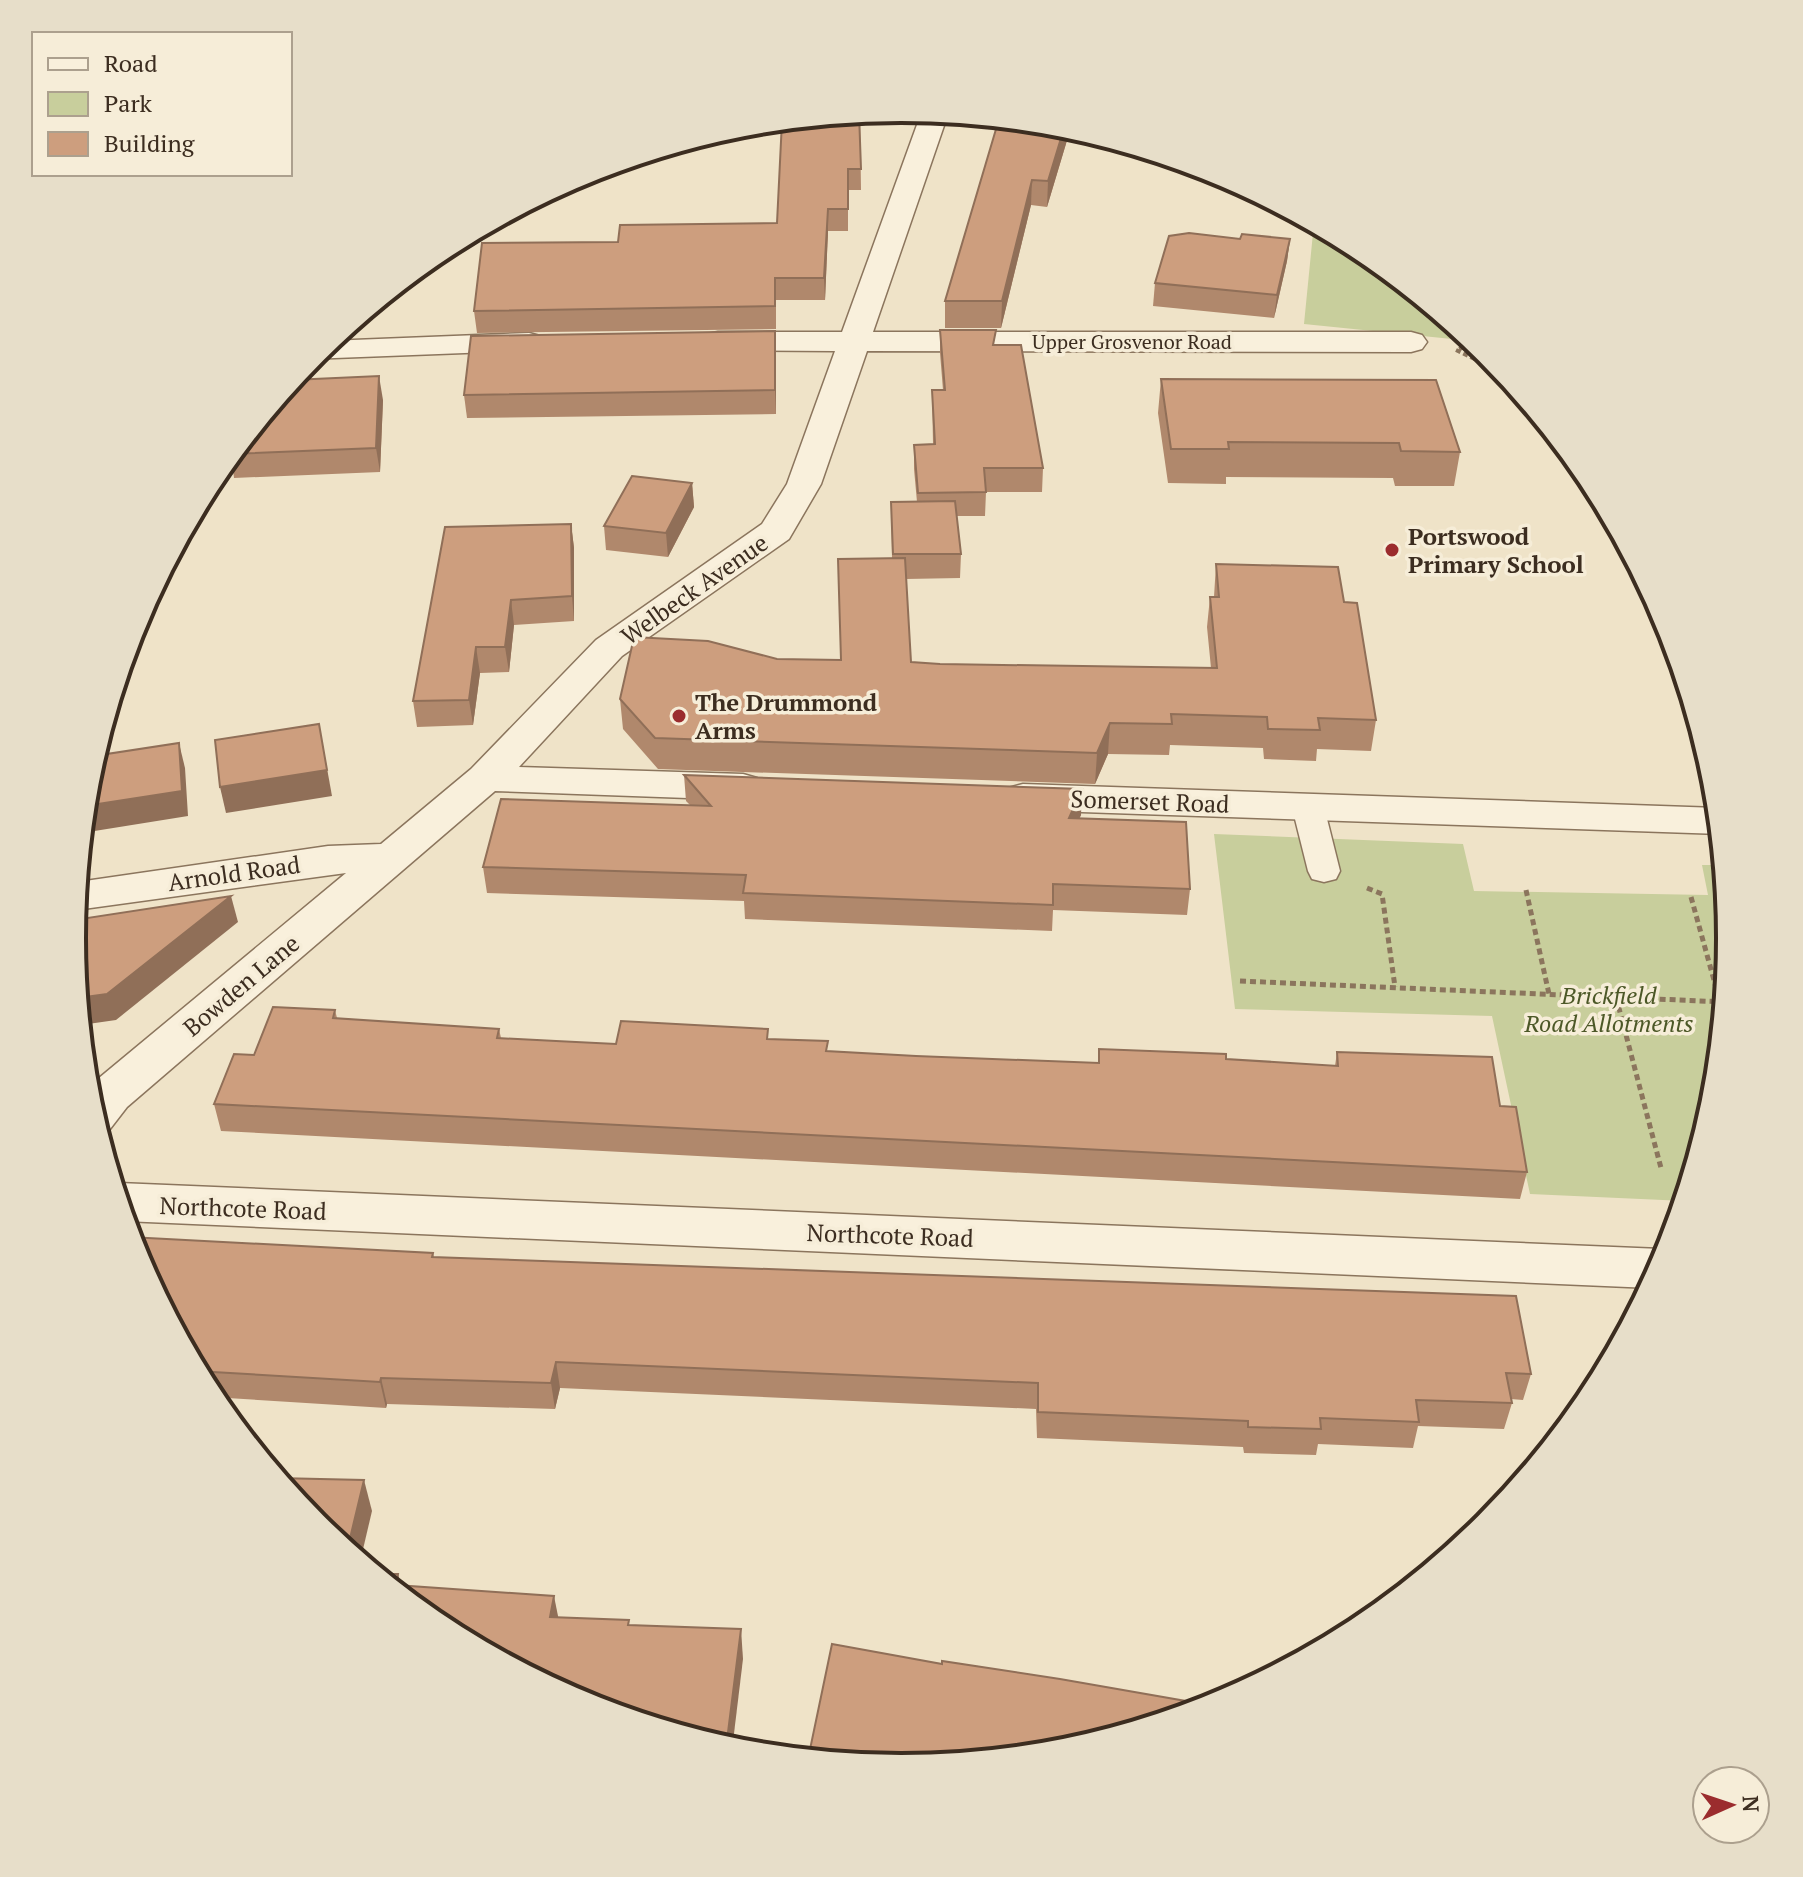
<svg xmlns="http://www.w3.org/2000/svg" width="1803" height="1877" font-family="'PT Serif',serif">
	<style>
		.green { fill: #c8ce9c }
		.lines { fill: none; stroke-linecap: round; stroke-linejoin: round }
		.service-casing { stroke: #8b755d; stroke-width: 3 }
		.minor-casing { stroke: #8b755d; stroke-width: 3 }
		.path-far2 { stroke: #8b755d; stroke-width: 3; stroke-dasharray: 4 3; stroke-linecap: butt }
		.path-far1 { stroke: #8b755d; stroke-width: 4; stroke-dasharray: 5 3; stroke-linecap: butt }
		.path { stroke: #8b755d; stroke-width: 5; stroke-dasharray: 6 4; stroke-linecap: butt }
		.service { fill: #f9f0dc; fill-rule: evenodd }
		.minor { fill: #f9f0dc; fill-rule: evenodd }
		.wall { fill: #b0886c }
		.shaded-wall { fill: #906f58 }
		.building { fill: #cd9e7e; stroke: #906f58; stroke-width: 2 }
		.poi-dot { fill: #9b2c2e; stroke: #f6edd8; stroke-width: 3 }
		.labels { text-anchor: middle; dominant-baseline: central; stroke-width: 7; stroke-linejoin: round; paint-order: stroke }
		.far-street-label { font-size: 20px; fill: #3c2d20; stroke: #f6edd8 }
		.poi-label { font-size: 24px; font-weight: bold; fill: #3c2d20; stroke: #f6edd8; text-anchor: start }
		.street-label { font-size: 24px; fill: #3c2d20; stroke: #f6edd8 }
		.park-label { font-size: 24px; font-style: italic; fill: #4c5827; stroke: #f6edd8 }
		.rim { fill: none; stroke: #3c2d20; stroke-width: 4 }
	</style>
	<rect width="100%" height="100%" fill="#efe3c8"/>
	<!-- green -->
	<g class="green">
		<path d="M 1314,223 L 1363,249 L 1488,352 L 1505,373 L 1452,339 L 1304,324 Z"/>
		<path d="M 1214,834 L 1463,844 L 1474,891 L 1708,895 L 1702,865 L 1724,865 L 1731,939 L 1715,1101 L 1685,1201 L 1530,1194 L 1492,1016 L 1235,1009 Z"/>
	</g>
	<g class="lines">
		<defs>
			<path id="service" d="M 1308,797 L 1319,800 L 1324,807 L 1340,871 L 1336,879 L 1324,882 L 1312,879 L 1308,871 L 1292,807 L 1297,800 Z"/>
			<g id="minor">
				<path d="M 922,111 L 948,114 L 873,332 L 1411,332 L 1422,335 L 1427,342 L 1422,349 L 1411,352 L 867,351 L 821,484 L 789,539 L 622,656 L 519,767 L 743,774 L 757,778 L 763,787 L 757,796 L 743,800 L 495,791 L 127,1107 L 110,1129 L 98,1133 L 87,1091 L 93,1083 L 346,873 L 76,910 L 78,882 L 328,846 L 381,844 L 471,769 L 596,640 L 762,524 L 787,484 L 835,351 L 718,350 L 707,348 L 702,341 L 707,334 L 718,332 L 842,332 Z"/>
				<path d="M 529,333 L 540,336 L 545,343 L 540,350 L 309,359 L 328,341 Z"/>
				<path d="M 1023,784 L 1718,808 L 1721,834 L 1023,810 L 1008,806 L 1002,797 L 1008,788 Z"/>
				<path d="M 119,1183 L 1661,1249 L 1669,1252 L 1651,1288 L 124,1221 L 114,1185 Z"/>
			</g>
		</defs>
		<!-- service casing -->
		<use href="#service" class="service-casing"/>
		<!-- minor casing -->
		<use href="#minor" class="minor-casing"/>
		<!-- path-far2 -->
		<path class="path-far2" d="M 1331,232 L 1329,241 L 1364,250"/>
		<!-- path-far1 -->
		<g class="path-far1">
			<path d="M 1459,349 L 1477,343"/>
			<path d="M 1456,350 L 1506,374"/>
		</g>
		<!-- path -->
		<g class="path">
			<path d="M 1367,888 L 1382,894 L 1395,987"/>
			<path d="M 1526,890 L 1549,994"/>
			<path d="M 1691,897 L 1720,1002"/>
			<path d="M 1240,981 L 1725,1002"/>
			<path d="M 1616,997 L 1661,1168"/>
		</g>
		<!-- service -->
		<use href="#service" class="service"/>
		<!-- minor -->
		<use href="#minor" class="minor"/>
	</g>
	<!-- wall -->
	<g class="wall">
		<path d="M 889,110 L 887,119 L 860,118 L 861,190 L 848,190 L 848,231 L 828,231 L 825,300 L 776,300 L 776,329 L 477,333 L 474,311 L 618,242 L 777,223 L 782,121 Z"/>
		<path d="M 997,118 L 1064,125 L 1071,127 L 1047,207 L 1031,205 L 1001,328 L 945,328 L 945,301 L 997,128 Z"/>
		<path d="M 1240,239 L 1290,239 L 1287,261 L 1274,318 L 1153,306 L 1155,283 Z"/>
		<path d="M 940,330 L 996,345 L 1043,468 L 1042,492 L 986,492 L 985,516 L 957,516 L 961,554 L 960,578 L 906,579 L 911,662 L 940,664 L 1211,668 L 1207,627 L 1210,597 L 1214,597 L 1216,564 L 1344,602 L 1376,720 L 1371,751 L 1317,749 L 1316,761 L 1264,759 L 1263,748 L 1170,745 L 1169,755 L 1108,754 L 1095,784 L 658,769 L 623,729 L 620,699 L 777,659 L 841,660 L 892,558 L 891,502 L 917,502 L 914,469 L 914,445 L 933,444 L 932,390 L 943,390 L 940,353 Z"/>
		<path d="M 776,354 L 776,414 L 467,418 L 464,395 Z"/>
		<path d="M 1161,379 L 1460,452 L 1454,486 L 1395,486 L 1393,478 L 1226,477 L 1226,484 L 1168,483 L 1158,413 Z"/>
		<path d="M 292,380 L 383,400 L 380,472 L 234,478 L 233,470 L 218,470 Z"/>
		<path d="M 692,483 L 694,507 L 668,557 L 606,550 L 604,526 Z"/>
		<path d="M 571,524 L 574,548 L 574,621 L 514,625 L 509,672 L 480,673 L 473,725 L 417,727 L 413,701 Z"/>
		<path d="M 684,775 L 1081,815 L 1079,818 L 1190,889 L 1187,915 L 1053,910 L 1052,931 L 745,919 L 744,901 L 487,893 L 483,867 L 690,805 L 686,801 Z"/>
		<path d="M 335,1010 L 337,1018 L 499,1029 L 501,1038 L 616,1044 L 769,1039 L 828,1051 L 916,1056 L 1098,1063 L 1099,1049 L 1226,1059 L 1335,1066 L 1337,1052 L 1500,1106 L 1527,1172 L 1520,1199 L 221,1131 L 214,1104 L 254,1055 Z"/>
		<path d="M 433,1253 L 434,1257 L 1531,1374 L 1523,1400 L 1511,1399 L 1512,1403 L 1504,1429 L 1418,1426 L 1413,1448 L 1318,1444 L 1316,1455 L 1244,1453 L 1243,1447 L 1037,1438 L 1036,1409 L 560,1388 L 555,1409 L 387,1404 L 386,1408 L 211,1397 L 135,1256 Z"/>
	</g>
	<!-- shaded-wall -->
	<g class="shaded-wall">
		<path d="M 1065,125 L 1071,127 L 1047,207 L 1048,181 Z"/>
		<path d="M 1032,180 L 1031,205 L 1001,328 L 1002,301 Z"/>
		<path d="M 828,209 L 828,231 L 825,300 L 824,278 Z"/>
		<path d="M 1290,239 L 1287,261 L 1274,318 L 1277,295 Z"/>
		<path d="M 775,331 L 776,354 L 776,414 L 775,390 Z"/>
		<path d="M 379,376 L 383,400 L 380,472 L 376,448 Z"/>
		<path d="M 692,483 L 694,507 L 668,557 L 666,533 Z"/>
		<path d="M 571,524 L 574,548 L 574,621 L 572,596 Z"/>
		<path d="M 511,600 L 514,625 L 509,672 L 505,647 Z"/>
		<path d="M 476,647 L 480,673 L 473,725 L 469,700 Z"/>
		<path d="M 1110,723 L 1108,754 L 1095,784 L 1097,753 Z"/>
		<path d="M 319,724 L 332,796 L 226,813 L 220,787 Z"/>
		<path d="M 179,743 L 185,768 L 188,816 L 82,833 L 85,806 Z"/>
		<path d="M 1082,789 L 1081,815 L 1068,844 L 1069,818 Z"/>
		<path d="M 231,896 L 238,922 L 116,1020 L 81,1025 L 78,998 Z"/>
		<path d="M 556,1362 L 560,1388 L 555,1409 L 551,1383 Z"/>
		<path d="M 381,1378 L 387,1404 L 386,1408 L 380,1382 Z"/>
		<path d="M 364,1480 L 372,1511 L 360,1562 L 347,1551 Z"/>
		<path d="M 398,1574 L 405,1599 L 396,1585 Z"/>
		<path d="M 554,1596 L 560,1626 L 550,1617 Z"/>
		<path d="M 741,1629 L 743,1659 L 732,1750 L 726,1748 Z"/>
	</g>
	<!-- building -->
	<g class="building">
		<path d="M 859,113 L 861,169 L 848,169 L 848,209 L 828,209 L 824,278 L 775,278 L 775,306 L 474,311 L 482,243 L 618,242 L 620,225 L 777,223 L 782,121 Z"/>
		<path d="M 999,119 L 1065,125 L 1048,181 L 1032,180 L 1002,301 L 945,301 Z"/>
		<path d="M 1189,233 L 1240,239 L 1242,234 L 1290,239 L 1277,295 L 1155,283 L 1169,236 Z"/>
		<path d="M 940,330 L 996,330 L 993,345 L 1021,345 L 1043,468 L 984,468 L 986,492 L 918,493 L 914,445 L 935,444 L 932,390 L 945,390 Z"/>
		<path d="M 775,331 L 775,390 L 464,395 L 471,336 Z"/>
		<path d="M 379,376 L 376,448 L 231,454 L 292,380 Z"/>
		<path d="M 1161,379 L 1436,380 L 1460,452 L 1401,451 L 1399,443 L 1228,442 L 1229,449 L 1171,449 Z"/>
		<path d="M 632,476 L 692,483 L 666,533 L 604,526 Z"/>
		<path d="M 955,501 L 961,554 L 893,554 L 891,502 Z"/>
		<path d="M 571,524 L 572,596 L 511,600 L 505,647 L 476,647 L 469,700 L 413,701 L 445,527 Z"/>
		<path d="M 905,558 L 911,662 L 940,664 L 1217,668 L 1210,597 L 1219,597 L 1216,564 L 1338,567 L 1344,602 L 1357,603 L 1376,720 L 1318,718 L 1320,730 L 1268,729 L 1267,717 L 1171,714 L 1172,724 L 1110,723 L 1097,753 L 655,738 L 620,699 L 634,637 L 708,641 L 777,659 L 841,660 L 838,559 Z"/>
		<path d="M 319,724 L 327,770 L 220,787 L 215,740 Z"/>
		<path d="M 179,743 L 182,791 L 85,806 L 88,776 L 94,756 Z"/>
		<path d="M 684,775 L 1082,789 L 1069,818 L 1186,822 L 1190,889 L 1053,884 L 1053,905 L 743,893 L 746,875 L 483,867 L 501,799 L 711,806 Z"/>
		<path d="M 231,896 L 107,994 L 78,998 L 72,938 L 74,920 Z"/>
		<path d="M 273,1007 L 335,1010 L 333,1018 L 499,1029 L 497,1038 L 556,1041 L 616,1044 L 621,1021 L 768,1029 L 767,1039 L 828,1041 L 826,1051 L 916,1056 L 1099,1063 L 1099,1049 L 1226,1054 L 1226,1059 L 1338,1066 L 1337,1052 L 1492,1057 L 1500,1106 L 1516,1107 L 1527,1172 L 214,1104 L 234,1054 L 254,1055 Z"/>
		<path d="M 129,1237 L 433,1253 L 432,1257 L 1516,1296 L 1531,1374 L 1506,1373 L 1512,1403 L 1416,1400 L 1419,1422 L 1320,1418 L 1321,1429 L 1248,1427 L 1248,1421 L 1038,1412 L 1038,1383 L 556,1362 L 551,1383 L 381,1378 L 380,1382 L 196,1371 L 135,1256 Z"/>
		<path d="M 276,1478 L 364,1480 L 347,1551 L 315,1525 Z"/>
		<path d="M 374,1574 L 398,1574 L 396,1585 L 554,1596 L 550,1617 L 629,1620 L 628,1625 L 741,1629 L 726,1748 L 584,1705 L 440,1628 Z"/>
		<path d="M 832,1644 L 942,1664 L 942,1661 L 1060,1679 L 1209,1705 L 1209,1702 L 1221,1704 L 1063,1752 L 901,1768 L 808,1759 Z"/>
	</g>
	<!-- markers -->
	<g class="poi-dot">
		<circle cx="1392" cy="550" r="8"/>
		<circle cx="679" cy="716" r="8"/>
	</g>
	<g class="labels">
		<!-- far-street labels -->
		<g class="far-street-label">
			<text x="1132" y="341">Upper Grosvenor Road</text>
		</g>
		<!-- poi labels -->
		<g class="poi-label">
			<text x="1408" y="536">Portswood<tspan x="1408" dy="28">Primary School</tspan></text>
			<text x="695" y="702">The Drummond<tspan x="695" dy="28">Arms</tspan></text>
		</g>
		<!-- street labels -->
		<g class="street-label">
			<text transform="translate(694 589) rotate(-35)">Welbeck Avenue</text>
			<text transform="translate(1150 801) rotate(2)">Somerset Road</text>
			<text transform="translate(234 873) rotate(-8)">Arnold Road</text>
			<text transform="translate(241 985) rotate(-40)">Bowden Lane</text>
			<text transform="translate(243 1208) rotate(2)">Northcote Road</text>
			<text transform="translate(890 1235) rotate(2)">Northcote Road</text>
		</g>
		<!-- park labels -->
		<g class="park-label">
			<text x="1609" y="995">Brickfield<tspan x="1609" dy="28">Road Allotments</tspan></text>
		</g>
	</g>
	<!-- crop -->
	<path d="M0 0H1803V1877H0ZM86 938a815 815 0 1 1 1630 0a815 815 0 1 1-1630 0Z" fill="#e7dec9" fill-rule="evenodd"/>
	<path class="rim" d="M86 938a815 815 0 1 1 1630 0a815 815 0 1 1-1630 0Z"/>
	<!-- legend -->
	<rect x="32" y="32" width="260" height="144" fill="#f6edd8" stroke="#aca08e" stroke-width="2"/>
	<rect x="48" y="58" width="40" height="12" fill="#f9f0dc" stroke="#aca08e" stroke-width="2"/>
	<text x="104" y="72" font-size="24" fill="#3c2d20">Road</text>
	<rect x="48" y="92" width="40" height="24" fill="#c8ce9c" stroke="#aca08e" stroke-width="2"/>
	<text x="104" y="112" font-size="24" fill="#3c2d20">Park</text>
	<rect x="48" y="132" width="40" height="24" fill="#cd9e7e" stroke="#aca08e" stroke-width="2"/>
	<text x="104" y="152" font-size="24" fill="#3c2d20">Building</text>
	<!-- north arrow -->
	<g transform="translate(1731 1805) rotate(87)"><circle r="38" fill="#f6edd8" stroke="#aca08e" stroke-width="2"/>
	<path d="M0-6L14 30L0 20L-14 30Z" fill="#9b2c2e"/>
	<text y="-12" font-size="22" font-weight="bold" text-anchor="middle" fill="#3c2d20">N</text>
	</g>
</svg>
